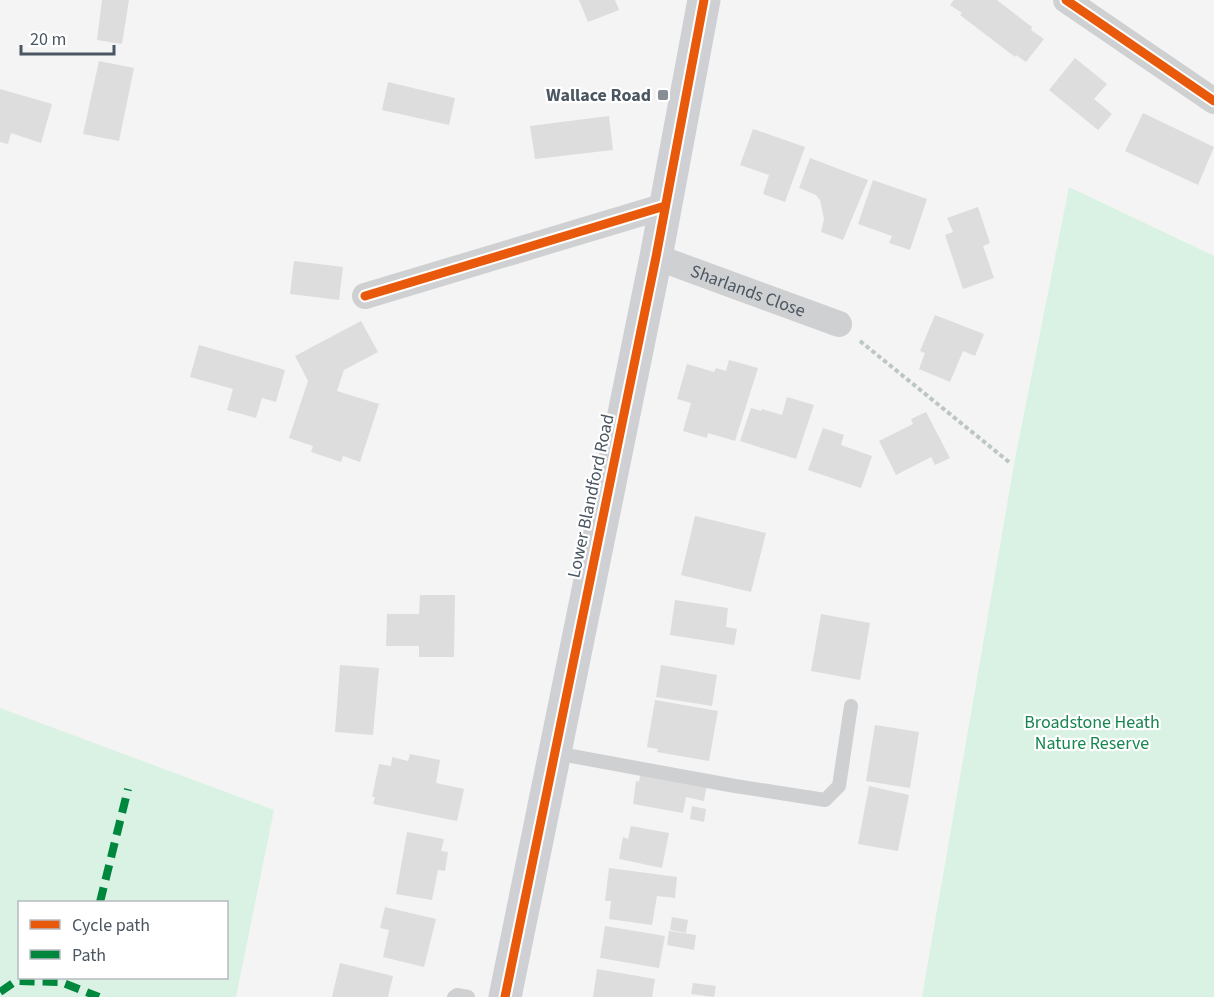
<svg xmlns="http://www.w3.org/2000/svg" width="1214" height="997" font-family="'Source Sans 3',sans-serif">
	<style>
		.green { fill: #d9f2e3; fill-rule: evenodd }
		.building { fill: #ddddde }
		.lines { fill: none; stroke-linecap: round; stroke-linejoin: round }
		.path { stroke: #bcc7c4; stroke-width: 4; stroke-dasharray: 4.5 3; stroke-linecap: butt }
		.service { stroke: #ced0d2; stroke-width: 14 }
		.minor { stroke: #ced0d2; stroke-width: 26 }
		.secondary { stroke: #ced0d4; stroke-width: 33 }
		.quiet { stroke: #00873e; stroke-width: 8; stroke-dasharray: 15 8; stroke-linecap: butt }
		.cycleway-casing { stroke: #fff; stroke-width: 13 }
		.cycleway { stroke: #e8590c; stroke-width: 9 }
		.poi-dot { fill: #868d94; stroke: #fff; stroke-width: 2 }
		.labels { text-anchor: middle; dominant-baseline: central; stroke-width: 4.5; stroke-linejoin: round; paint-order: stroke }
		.poi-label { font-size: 18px; font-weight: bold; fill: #4a5661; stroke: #fff; text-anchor: end }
		.street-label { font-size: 18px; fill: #4a5661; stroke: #fff }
		.park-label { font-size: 18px; fill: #17864f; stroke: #fff }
	</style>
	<rect width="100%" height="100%" fill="#f4f4f4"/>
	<!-- green -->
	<g class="green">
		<path d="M 1069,187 L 1214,256 L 1214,997 L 922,997 L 1015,459 Z"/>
		<path d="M 0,708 L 274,810 L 236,997 L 0,997 ZM 20,902 L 226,902 L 226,978 L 20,978 Z"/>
	</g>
	<!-- building -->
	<g class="building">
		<path d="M 102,0 L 129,0 L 122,44 L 97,40 Z"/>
		<path d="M 579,0 L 615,0 L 619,10 L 588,22 Z"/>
		<path d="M 954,0 L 997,0 L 1032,27 L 1031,30 L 1044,39 L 1026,62 L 1016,55 L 1015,57 L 960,15 L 962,13 L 950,5 Z"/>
		<path d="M 1075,58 L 1107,84 L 1094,99 L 1112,114 L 1098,130 L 1049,90 Z"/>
		<path d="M 99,61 L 134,68 L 119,141 L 83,134 Z"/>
		<path d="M 388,82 L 455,98 L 449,125 L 382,110 Z"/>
		<path d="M 0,89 L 52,104 L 41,143 L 11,133 L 8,144 L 0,142 Z"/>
		<path d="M 1143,113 L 1214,147 L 1198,185 L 1125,151 Z"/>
		<path d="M 609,116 L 613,150 L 535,159 L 530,126 Z"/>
		<path d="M 753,129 L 805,147 L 785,202 L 763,194 L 769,175 L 740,165 Z"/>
		<path d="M 810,158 L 868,180 L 843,240 L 821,232 L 824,219 L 820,200 L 816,195 L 799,188 Z"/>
		<path d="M 873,180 L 927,199 L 910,250 L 889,243 L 892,236 L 858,224 Z"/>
		<path d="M 978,207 L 990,243 L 983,246 L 994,278 L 963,289 L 945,235 L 953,232 L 947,218 Z"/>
		<path d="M 294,261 L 343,267 L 339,300 L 290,294 Z"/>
		<path d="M 935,315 L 984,334 L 975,356 L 963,351 L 950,382 L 919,369 L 925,353 L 920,351 Z"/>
		<path d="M 361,321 L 378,352 L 344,370 L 337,391 L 379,404 L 360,462 L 343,456 L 341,462 L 311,452 L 313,446 L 289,438 L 308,381 L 295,356 Z"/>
		<path d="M 199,345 L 285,370 L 276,402 L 262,398 L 256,418 L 227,410 L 233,389 L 190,377 Z"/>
		<path d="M 729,360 L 758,368 L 735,441 L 708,433 L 707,438 L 683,431 L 691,403 L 677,399 L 687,364 L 714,372 L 716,368 L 726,371 Z"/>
		<path d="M 787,397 L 814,405 L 796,459 L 740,441 L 751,408 L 761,411 L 762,409 L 782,415 Z"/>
		<path d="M 926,412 L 950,458 L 935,465 L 931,457 L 896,475 L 879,441 L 913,424 L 911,419 Z"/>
		<path d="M 823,428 L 844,435 L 841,445 L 872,456 L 861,488 L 808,470 Z"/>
		<path d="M 695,516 L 766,533 L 751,592 L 681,575 Z"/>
		<path d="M 420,595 L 455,595 L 454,657 L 419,657 L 419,646 L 386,646 L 387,614 L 419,614 Z"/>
		<path d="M 675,600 L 728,608 L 726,627 L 737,629 L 734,645 L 670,635 Z"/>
		<path d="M 821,614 L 870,623 L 860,680 L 811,671 Z"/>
		<path d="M 340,665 L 379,668 L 373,735 L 335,732 Z"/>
		<path d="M 661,665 L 717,675 L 712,706 L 656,697 Z"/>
		<path d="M 655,700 L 718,711 L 709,761 L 657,752 L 658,749 L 647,747 Z"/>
		<path d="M 875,725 L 919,732 L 910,788 L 866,781 Z"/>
		<path d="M 410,754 L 440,760 L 436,783 L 464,789 L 457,821 L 373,804 L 375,797 L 372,797 L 379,764 L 391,766 L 392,757 L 408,761 Z"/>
		<path d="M 641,772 L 707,783 L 704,801 L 686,797 L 683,813 L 633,804 L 636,781 L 639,782 Z"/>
		<path d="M 869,786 L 909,795 L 898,851 L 858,844 Z"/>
		<path d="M 692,806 L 706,809 L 704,822 L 690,819 Z"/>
		<path d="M 631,826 L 669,833 L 662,868 L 619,859 L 623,837 L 628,839 Z"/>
		<path d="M 407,832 L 444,839 L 441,851 L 448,852 L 445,871 L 438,870 L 432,900 L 396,894 Z"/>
		<path d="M 609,868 L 677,877 L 675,898 L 657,896 L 652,925 L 609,919 L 611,901 L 605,901 Z"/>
		<path d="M 385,907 L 436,919 L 424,967 L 383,957 L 389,930 L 380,928 Z"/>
		<path d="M 672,917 L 688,920 L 686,933 L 670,930 Z"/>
		<path d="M 605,926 L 665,936 L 659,968 L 600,958 Z"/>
		<path d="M 669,931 L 696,935 L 694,950 L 667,945 Z"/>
		<path d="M 340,963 L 393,976 L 388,997 L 332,997 Z"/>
		<path d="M 597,969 L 655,979 L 652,997 L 593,997 Z"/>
		<path d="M 693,983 L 716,986 L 714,997 L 691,994 Z"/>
	</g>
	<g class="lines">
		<!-- path -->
		<path class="path" d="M 860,341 L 1009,462"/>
		<!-- service -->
		<g class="service">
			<path d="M 555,753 L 735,786 L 825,800 L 839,786 L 851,706"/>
			<path d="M 454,997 L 457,995 L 468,997"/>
		</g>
		<!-- minor -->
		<g class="minor">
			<path d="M 1066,0 L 1214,101"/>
			<path id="s1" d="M 656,257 L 839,324"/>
			<path d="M 365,296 L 665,206"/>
		</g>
		<!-- secondary -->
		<path class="secondary" d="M 505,997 L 656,257 L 704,0"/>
		<!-- quiet -->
		<g class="quiet">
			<path d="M 100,902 L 128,789"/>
			<path d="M 0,992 L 16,981 L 61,982 L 99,997"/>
		</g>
		<defs>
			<g id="cycleway">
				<path d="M 1066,0 L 1214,101"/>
				<path d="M 365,296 L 665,206"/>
				<path d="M 505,997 L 656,257 L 704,0"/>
			</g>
		</defs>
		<!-- cycleway casing -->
		<use href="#cycleway" class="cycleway-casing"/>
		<!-- cycleway -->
		<use href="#cycleway" class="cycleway"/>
	</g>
	<!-- markers -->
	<rect class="poi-dot" x="657" y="89" width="12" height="12" rx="3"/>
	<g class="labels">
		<!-- poi labels -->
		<g class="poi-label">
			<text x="651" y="95">Wallace Road</text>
		</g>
		<!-- street labels -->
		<g class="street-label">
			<text stroke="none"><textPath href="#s1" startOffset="98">Sharlands Close</textPath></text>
			<text transform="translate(591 496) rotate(-78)">Lower Blandford Road</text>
		</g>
		<!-- park labels -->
		<g class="park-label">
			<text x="1092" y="722">Broadstone Heath<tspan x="1092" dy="21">Nature Reserve</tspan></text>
		</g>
	</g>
	<!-- legend -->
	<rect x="18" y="901" width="210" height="78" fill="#ffffff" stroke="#b7bbc0" stroke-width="1.5"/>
	<rect x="30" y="920" width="30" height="9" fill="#e8590c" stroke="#b7bbc0" stroke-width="1.5"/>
	<text x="72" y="931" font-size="18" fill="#4a5661">Cycle path</text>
	<rect x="30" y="950" width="30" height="9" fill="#00873e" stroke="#b7bbc0" stroke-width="1.5"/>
	<text x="72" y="961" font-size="18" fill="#4a5661">Path</text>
	<!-- scale -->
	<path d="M21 45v9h93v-9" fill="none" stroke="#4a5661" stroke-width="3"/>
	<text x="30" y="45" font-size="18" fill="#4a5661" stroke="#ffffff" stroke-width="4.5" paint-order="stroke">20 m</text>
</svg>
